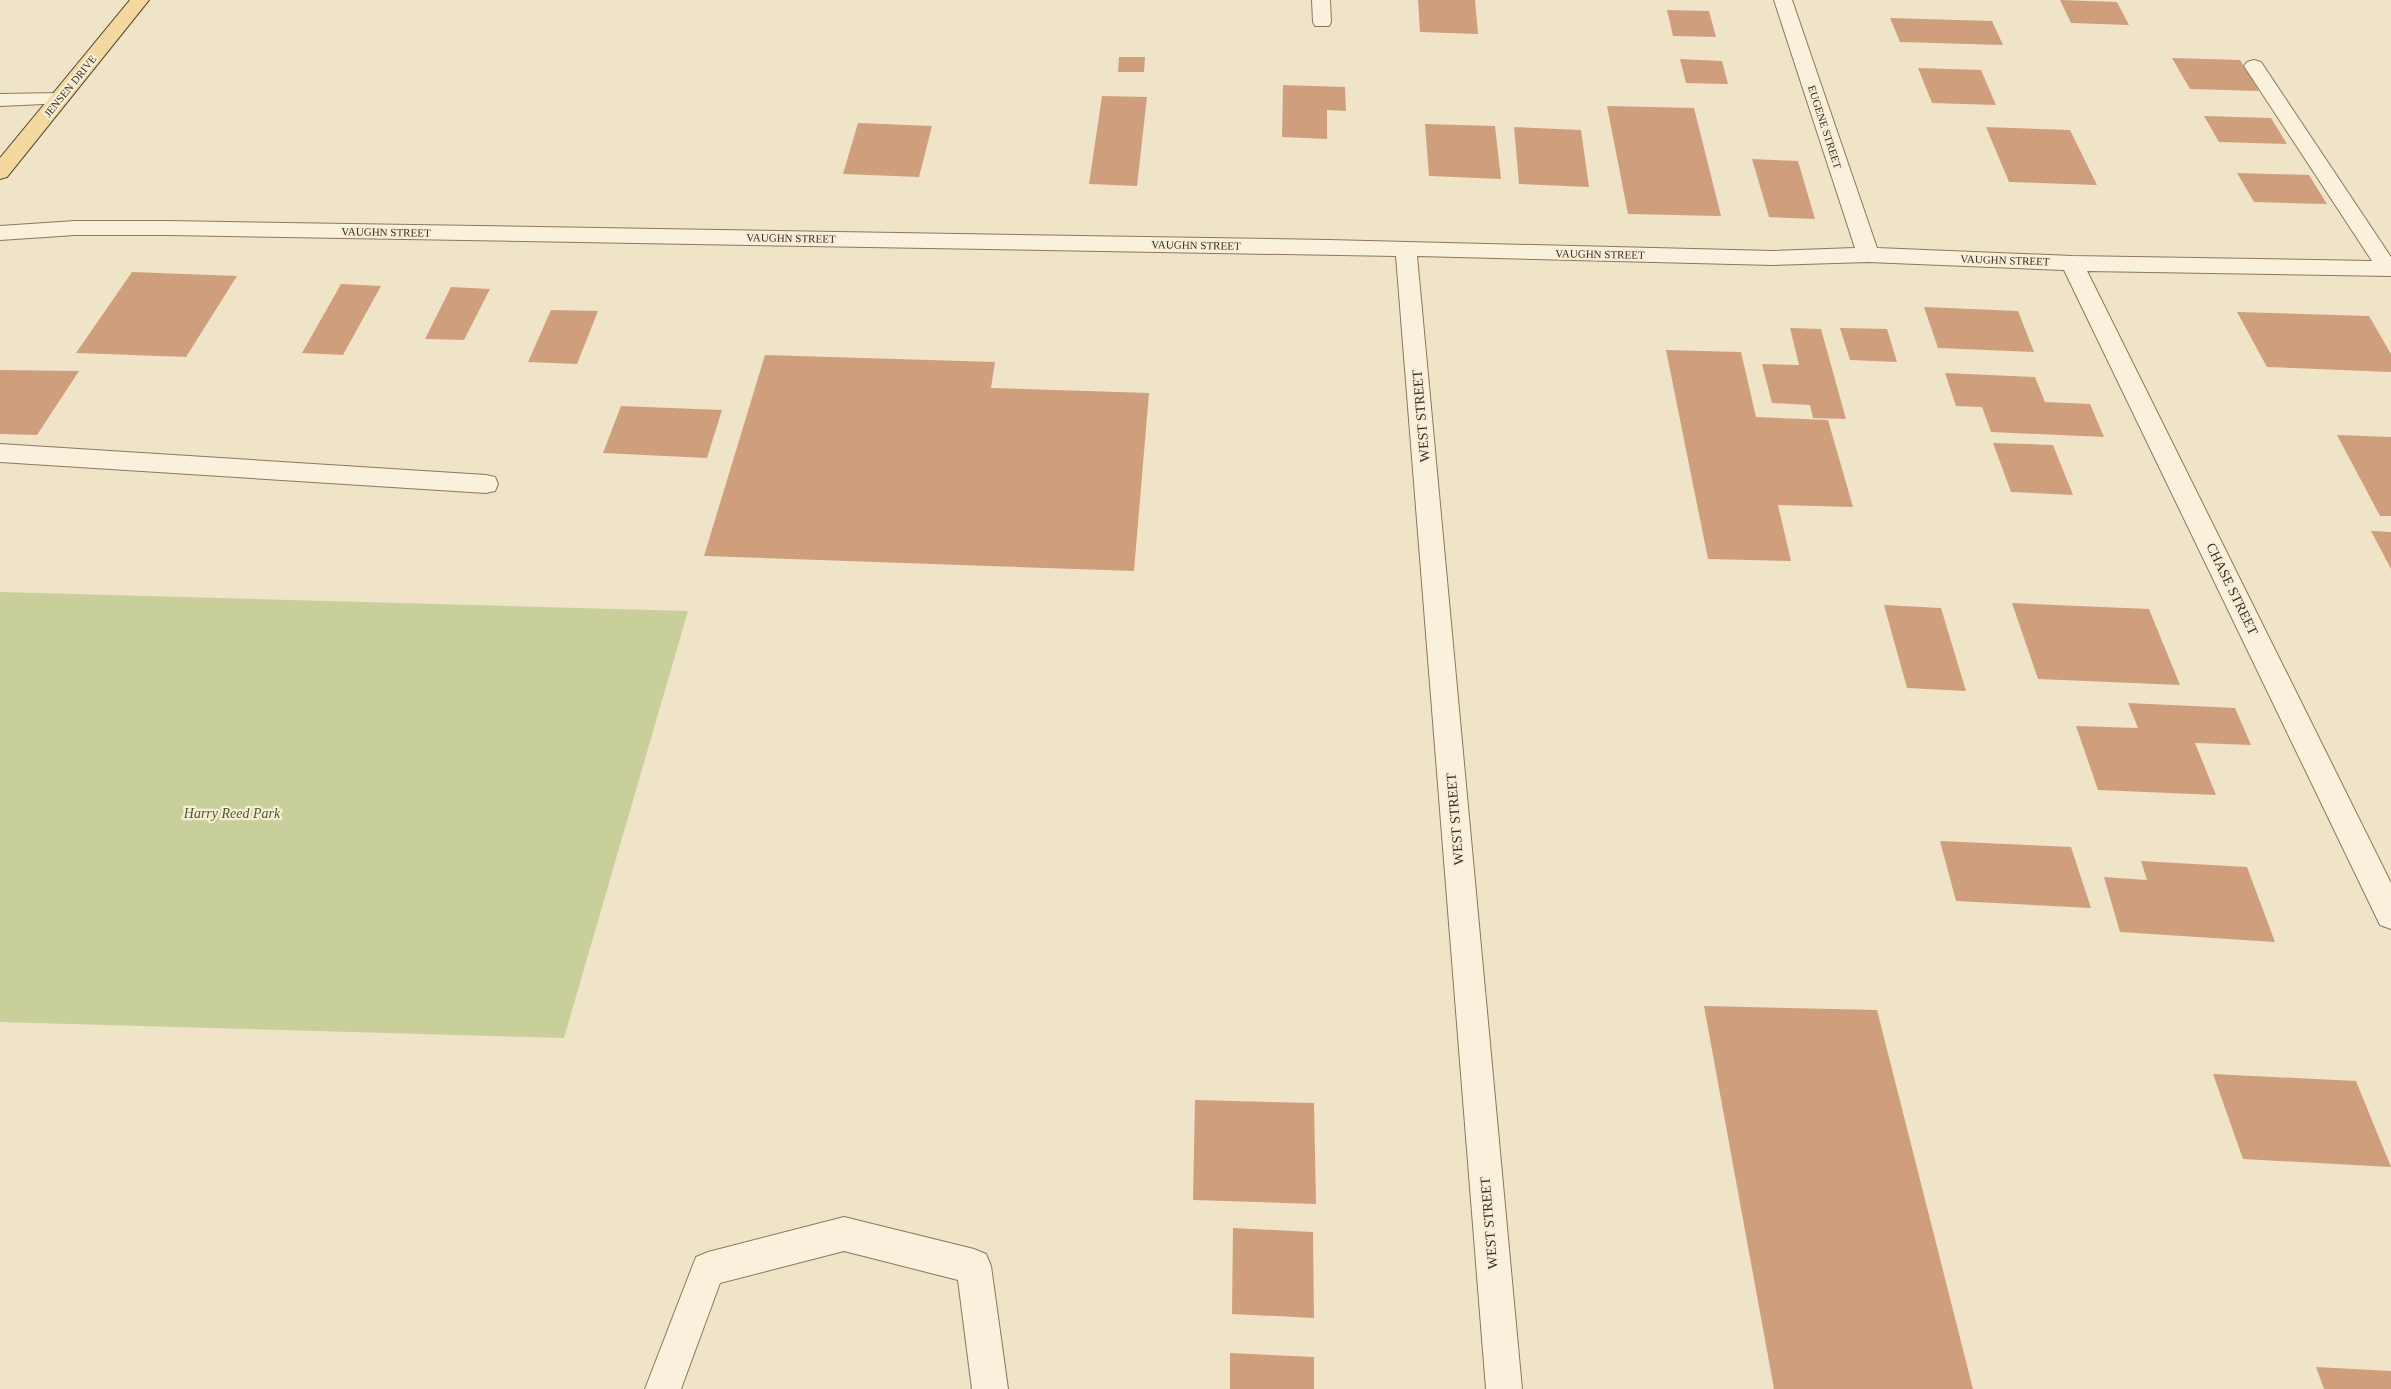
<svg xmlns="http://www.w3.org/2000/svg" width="2391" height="1389" font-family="'Times New Roman',serif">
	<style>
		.green { fill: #c9cf9b }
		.building { fill: #cf9f7d }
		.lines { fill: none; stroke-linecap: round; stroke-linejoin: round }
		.minor-casing { stroke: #8d765c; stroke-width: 2 }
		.major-casing { stroke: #5b4430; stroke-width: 2 }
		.minor { fill: #faf1dc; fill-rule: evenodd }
		.major { fill: #f3d9a0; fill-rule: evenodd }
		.labels { text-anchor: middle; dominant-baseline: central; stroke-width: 4.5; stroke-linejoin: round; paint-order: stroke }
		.far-street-label { font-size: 11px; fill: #3d2e20; stroke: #f7eed8 }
		.street-label { font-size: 14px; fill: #3d2e20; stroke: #f7eed8 }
		.park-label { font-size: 14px; font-style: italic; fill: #4d5a26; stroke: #f7eed8 }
	</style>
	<rect width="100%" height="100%" fill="#f0e4c8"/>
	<!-- green -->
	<path class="green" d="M 0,592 L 688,611 L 564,1038 L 0,1022 Z"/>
	<!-- building -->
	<g class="building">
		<path d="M 1418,0 L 1475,0 L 1478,34 L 1420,32 Z"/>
		<path d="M 2060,0 L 2117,2 L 2129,25 L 2071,23 Z"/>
		<path d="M 1667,10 L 1709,11 L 1716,37 L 1673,36 Z"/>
		<path d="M 1890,18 L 1992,21 L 2003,45 L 1900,42 Z"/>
		<path d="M 1119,57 L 1145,57 L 1144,72 L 1118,72 Z"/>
		<path d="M 2172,58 L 2240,60 L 2259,91 L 2190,89 Z"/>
		<path d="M 1680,59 L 1722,61 L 1728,84 L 1686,83 Z"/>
		<path d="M 1918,68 L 1981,70 L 1996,105 L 1932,103 Z"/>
		<path d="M 1283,85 L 1345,87 L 1346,111 L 1327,110 L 1327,139 L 1282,137 Z"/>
		<path d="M 1102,96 L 1147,97 L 1137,186 L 1089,184 Z"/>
		<path d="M 1607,106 L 1694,108 L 1721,216 L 1628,214 Z"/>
		<path d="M 2204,116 L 2271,118 L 2287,144 L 2219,142 Z"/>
		<path d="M 858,123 L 932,126 L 919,177 L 843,174 Z"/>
		<path d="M 1425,124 L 1495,126 L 1501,179 L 1429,176 Z"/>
		<path d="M 1514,127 L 1581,130 L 1589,187 L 1519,184 Z"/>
		<path d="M 1986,127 L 2070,130 L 2097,185 L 2009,182 Z"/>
		<path d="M 1752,159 L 1798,161 L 1815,219 L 1769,217 Z"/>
		<path d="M 2237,173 L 2309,175 L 2327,204 L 2254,202 Z"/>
		<path d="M 132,272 L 237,276 L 186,357 L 76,353 Z"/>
		<path d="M 341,284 L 381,286 L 343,355 L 302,353 Z"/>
		<path d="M 451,287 L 490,289 L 464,340 L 425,339 Z"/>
		<path d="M 1924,307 L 2018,311 L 2034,352 L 1938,348 Z"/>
		<path d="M 551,310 L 598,311 L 577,364 L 528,362 Z"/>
		<path d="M 2237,312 L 2369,316 L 2391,354 L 2391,372 L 2267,367 Z"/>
		<path d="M 1790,328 L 1821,329 L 1846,419 L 1813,418 L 1810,405 L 1772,403 L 1762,364 L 1799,365 Z"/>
		<path d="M 1840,328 L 1887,329 L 1897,362 L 1850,360 Z"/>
		<path d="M 1666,350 L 1741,352 L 1756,417 L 1828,420 L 1853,507 L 1778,505 L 1791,561 L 1708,559 Z"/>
		<path d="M 765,355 L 995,362 L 991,388 L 1149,393 L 1134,571 L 704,556 Z"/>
		<path d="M 0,370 L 79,371 L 37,435 L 0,434 Z"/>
		<path d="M 1945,373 L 2035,377 L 2045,402 L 2090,404 L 2104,437 L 1991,432 L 1982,407 L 1956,406 Z"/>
		<path d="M 621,406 L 722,410 L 707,458 L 603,453 Z"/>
		<path d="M 2337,435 L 2391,437 L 2391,516 L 2380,516 Z"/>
		<path d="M 1993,443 L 2053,445 L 2073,495 L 2011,492 Z"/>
		<path d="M 2371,531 L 2391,532 L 2391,569 Z"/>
		<path d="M 2012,603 L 2149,609 L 2180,685 L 2038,679 Z"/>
		<path d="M 1884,605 L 1941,608 L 1966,691 L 1907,688 Z"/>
		<path d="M 2128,703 L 2235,708 L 2251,745 L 2195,743 L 2216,795 L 2098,790 L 2076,726 L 2138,728 Z"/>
		<path d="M 1940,841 L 2071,847 L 2091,908 L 1956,901 Z"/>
		<path d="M 2141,861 L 2247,867 L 2275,942 L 2120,932 L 2104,877 L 2147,880 Z"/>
		<path d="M 1704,1006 L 1877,1010 L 1973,1389 L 1774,1389 Z"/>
		<path d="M 2213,1074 L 2356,1081 L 2391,1167 L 2243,1159 Z"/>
		<path d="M 1195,1100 L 1314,1103 L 1316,1204 L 1193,1200 Z"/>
		<path d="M 1233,1228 L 1313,1232 L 1314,1318 L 1232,1314 Z"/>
		<path d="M 1230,1353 L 1314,1357 L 1314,1389 L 1230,1389 Z"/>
		<path d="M 2316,1367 L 2391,1371 L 2391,1389 L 2324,1389 Z"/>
	</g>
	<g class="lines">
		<defs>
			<g id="minor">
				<path d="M 1312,0 L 1330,0 L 1331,22 L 1329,26 L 1315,26 L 1313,22 Z"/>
				<path d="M 1774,0 L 1792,0 L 1877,248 L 2072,256 L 2372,261 L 2244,66 L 2247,62 L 2254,60 L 2261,62 L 2391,257 L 2391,276 L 2087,271 L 2391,883 L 2391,929 L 2380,925 L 2064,270 L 1868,262 L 1773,265 L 1417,256 L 1522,1389 L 1486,1389 L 1396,256 L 168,235 L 75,235 L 0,240 L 0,226 L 75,221 L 168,221 L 1328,240 L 1773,251 L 1855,248 Z"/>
				<path d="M 59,93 L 66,95 L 69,99 L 66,103 L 0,106 L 0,94 Z"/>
				<path d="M 0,444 L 486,475 L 495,477 L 498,484 L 495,491 L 486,493 L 0,462 Z"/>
				<path d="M 844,1217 L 974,1249 L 986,1254 L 991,1266 L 1008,1389 L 972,1389 L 958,1280 L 844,1251 L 720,1283 L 681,1389 L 645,1389 L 696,1257 L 708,1252 Z"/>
			</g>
			<path id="major" d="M 130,0 L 149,0 L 7,177 L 0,179 L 0,158 Z"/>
		</defs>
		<!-- minor casing -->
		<use href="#minor" class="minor-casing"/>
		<!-- major casing -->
		<use href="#major" class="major-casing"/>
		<!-- minor -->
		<use href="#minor" class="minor"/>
		<!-- major -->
		<use href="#major" class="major"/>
	</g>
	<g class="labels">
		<!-- far-street labels -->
		<g class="far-street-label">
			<text transform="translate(70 86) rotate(-51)">JENSEN DRIVE</text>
			<text transform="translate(1825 127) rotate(72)">EUGENE STREET</text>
			<text transform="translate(386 232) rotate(1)">VAUGHN STREET</text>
			<text transform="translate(791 238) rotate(1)">VAUGHN STREET</text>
			<text transform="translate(1196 245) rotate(1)">VAUGHN STREET</text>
			<text transform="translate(1600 254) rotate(1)">VAUGHN STREET</text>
			<text transform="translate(2005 260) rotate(2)">VAUGHN STREET</text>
		</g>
		<!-- street labels -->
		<g class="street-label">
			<text transform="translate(1421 416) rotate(-95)">WEST STREET</text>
			<text transform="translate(2232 589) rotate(64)">CHASE STREET</text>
			<text transform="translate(1455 819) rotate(-95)">WEST STREET</text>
			<text transform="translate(1489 1223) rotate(-95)">WEST STREET</text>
		</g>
		<!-- park labels -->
		<g class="park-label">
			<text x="232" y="813">Harry Reed Park</text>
		</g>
	</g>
</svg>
